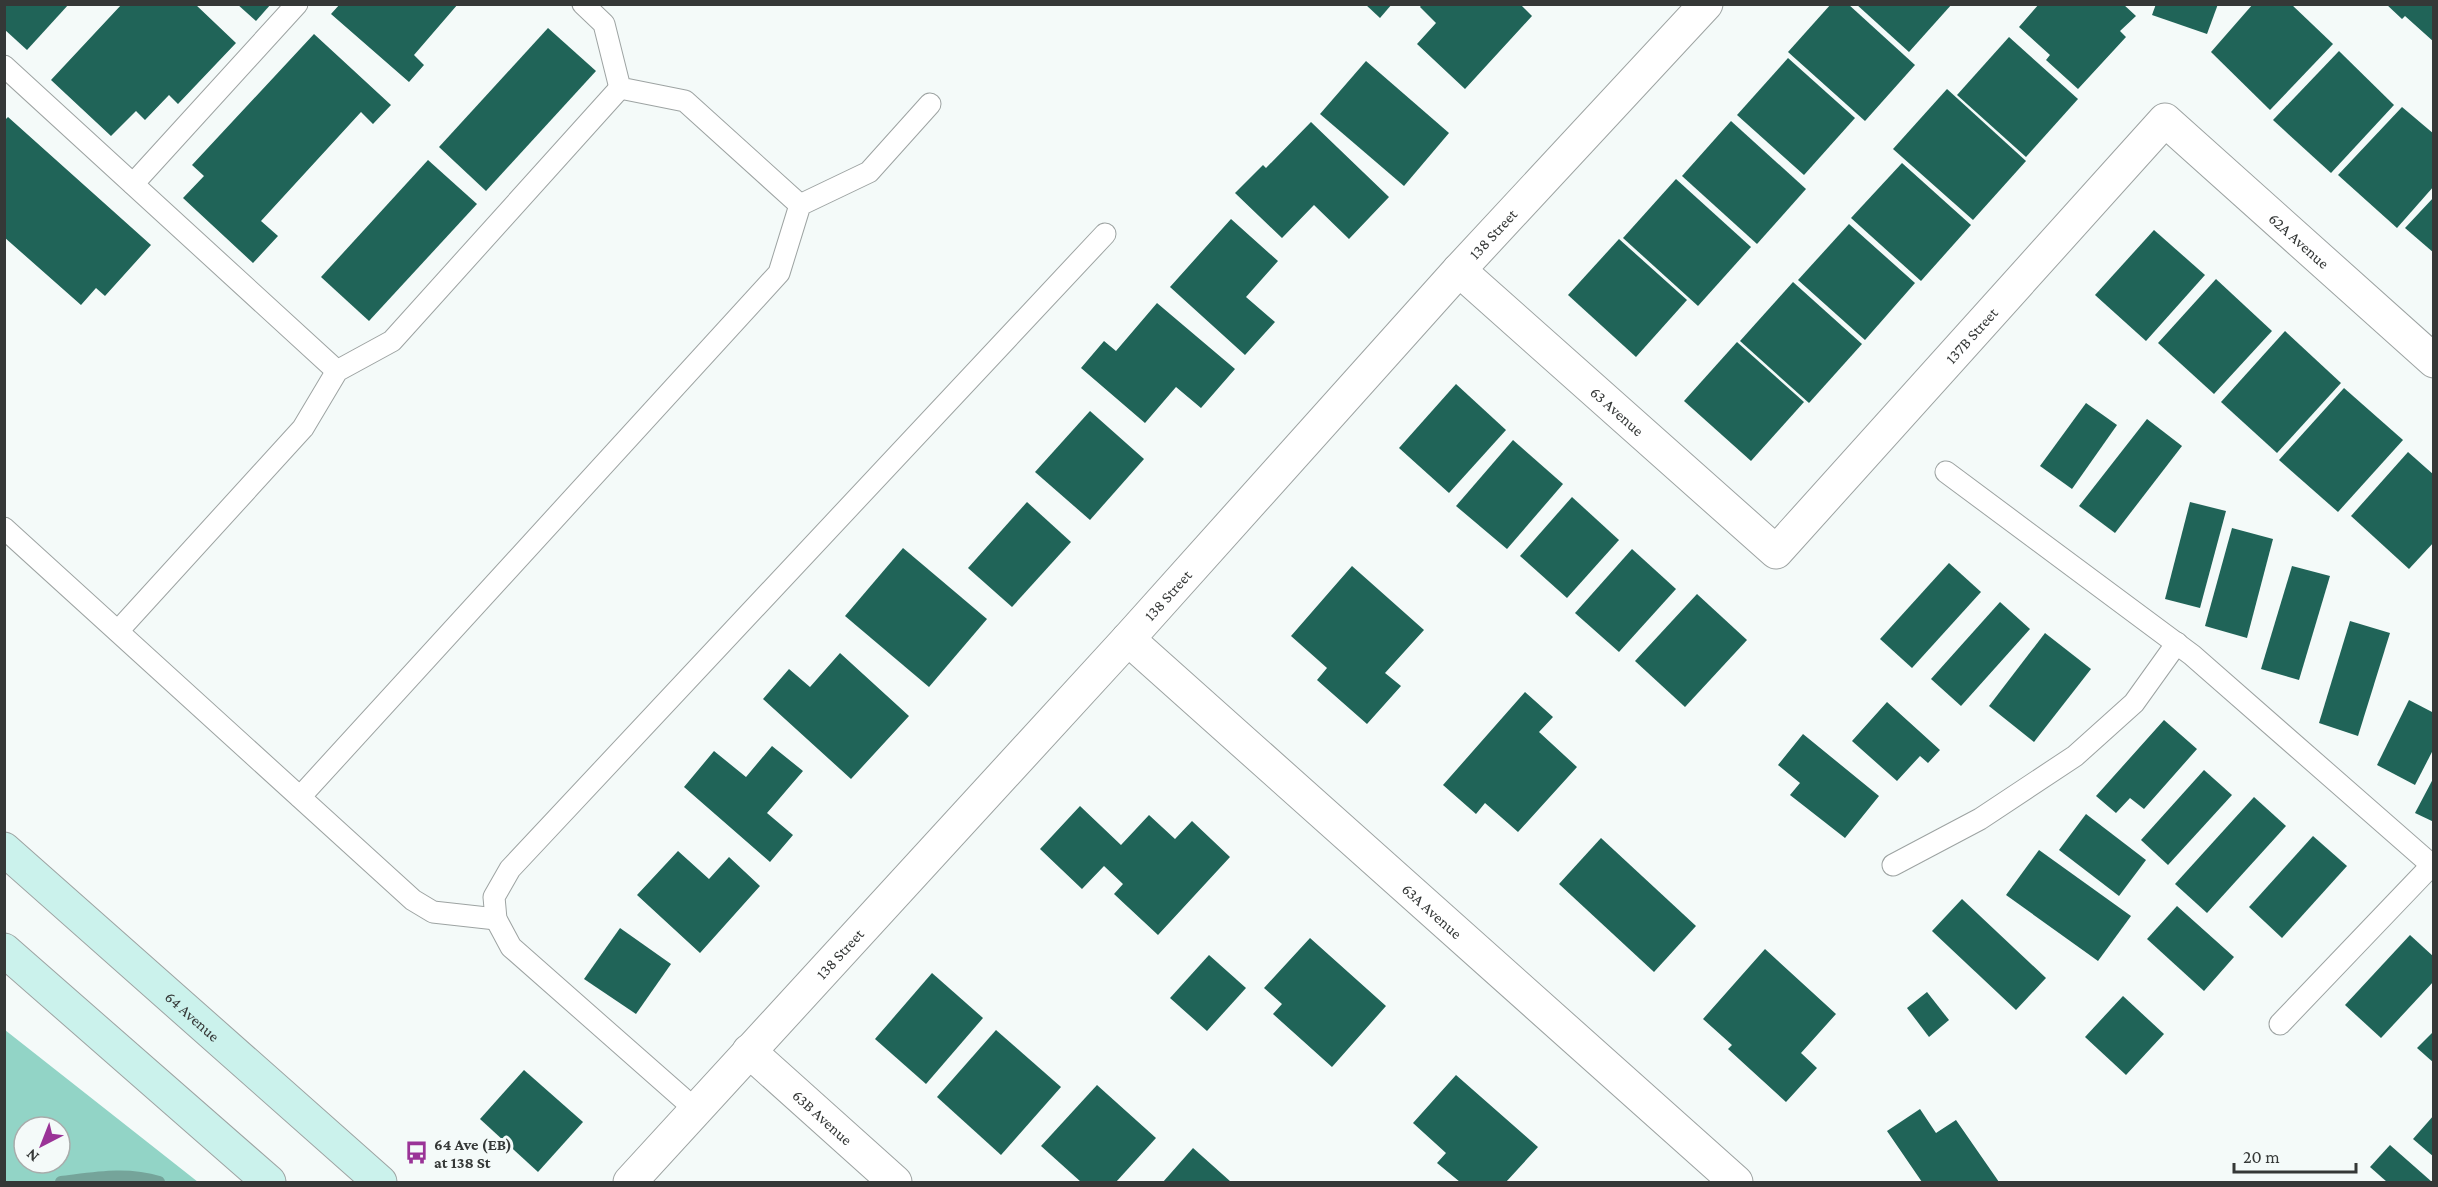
<svg xmlns="http://www.w3.org/2000/svg" width="2438" height="1187" font-family="'Crimson Pro',serif">
	<style>
		.forest { fill: #92d4c6; fill-rule: evenodd }
		.lines { fill: none; stroke-linecap: round; stroke-linejoin: round }
		.stream { stroke: #75a49a; stroke-width: 12 }
		.building { fill: #206458 }
		.service-casing { stroke: #9da3a2; stroke-width: 23 }
		.minor-casing { stroke: #9da3a2; stroke-width: 35 }
		.secondary-casing { stroke: #9da3a2; stroke-width: 35 }
		.service { stroke: #fff; stroke-width: 21 }
		.minor { stroke: #fff; stroke-width: 33 }
		.secondary { stroke: #cbf2ec; stroke-width: 33 }
		.labels { text-anchor: middle; dominant-baseline: central; stroke-width: 6; stroke-linejoin: round; paint-order: stroke }
		.street-label { font-size: 16px; fill: #353837; stroke: #f4faf9 }
		.poi-label { font-size: 16px; font-weight: bold; fill: #353837; stroke: #f4faf9; text-anchor: start }
	</style>
	<rect width="100%" height="100%" fill="#f4faf9"/>
	<!-- forest -->
	<path class="forest" d="M 4,1030 L 5,1030 L 198,1182 L 5,1182 ZM 24,1127 L 60,1127 L 60,1163 L 24,1163 Z"/>
	<g class="lines">
		<!-- stream -->
		<path class="stream" d="M 61,1182 C 95,1178 126,1172 159,1182"/>
	</g>
	<!-- building -->
	<g class="building">
		<path d="M 4,4 L 69,4 L 27,50 L 4,29 Z"/>
		<path d="M 122,4 L 195,4 L 236,43 L 178,104 L 169,95 L 145,120 L 136,111 L 111,136 L 51,80 Z"/>
		<path d="M 237,4 L 271,4 L 256,21 Z"/>
		<path d="M 340,4 L 458,4 L 414,55 L 424,65 L 409,82 L 331,14 Z"/>
		<path d="M 1365,4 L 1392,4 L 1380,18 Z"/>
		<path d="M 1422,4 L 1520,4 L 1532,16 L 1465,89 L 1417,44 L 1436,23 L 1420,7 Z"/>
		<path d="M 1831,4 L 1848,4 L 1915,65 L 1865,121 L 1788,52 Z"/>
		<path d="M 1856,4 L 1952,4 L 1909,52 Z"/>
		<path d="M 2039,4 L 2123,4 L 2136,16 L 2120,31 L 2126,37 L 2078,89 L 2046,60 L 2050,55 L 2019,27 Z"/>
		<path d="M 2156,4 L 2218,4 L 2207,34 L 2152,15 Z"/>
		<path d="M 2253,4 L 2291,4 L 2333,44 L 2270,110 L 2211,52 Z"/>
		<path d="M 2386,4 L 2434,4 L 2434,42 L 2405,16 L 2402,19 Z"/>
		<path d="M 548,28 L 596,71 L 486,191 L 439,147 Z"/>
		<path d="M 314,34 L 391,105 L 373,124 L 361,112 L 261,221 L 278,236 L 253,263 L 183,198 L 204,176 L 192,165 Z"/>
		<path d="M 2009,37 L 2078,99 L 2026,157 L 1957,95 Z"/>
		<path d="M 2339,51 L 2394,105 L 2331,173 L 2273,120 Z"/>
		<path d="M 1788,58 L 1855,118 L 1804,175 L 1737,115 Z"/>
		<path d="M 1366,61 L 1449,133 L 1404,186 L 1320,114 Z"/>
		<path d="M 1947,89 L 2026,161 L 1973,220 L 1893,149 Z"/>
		<path d="M 2402,107 L 2434,134 L 2434,186 L 2397,228 L 2338,175 Z"/>
		<path d="M 8,117 L 151,245 L 105,296 L 96,288 L 81,305 L 4,237 L 4,121 Z"/>
		<path d="M 1731,121 L 1806,189 L 1757,244 L 1682,176 Z"/>
		<path d="M 1311,122 L 1389,197 L 1349,239 L 1314,205 L 1282,238 L 1235,193 L 1263,165 L 1266,168 Z"/>
		<path d="M 428,160 L 477,204 L 369,321 L 321,277 Z"/>
		<path d="M 1902,163 L 1971,225 L 1921,281 L 1851,218 Z"/>
		<path d="M 1676,179 L 1751,247 L 1698,306 L 1623,238 Z"/>
		<path d="M 2434,197 L 2434,253 L 2405,228 Z"/>
		<path d="M 1231,219 L 1278,261 L 1246,297 L 1275,322 L 1245,355 L 1170,287 Z"/>
		<path d="M 1849,224 L 1915,283 L 1865,340 L 1798,280 Z"/>
		<path d="M 2154,230 L 2205,275 L 2146,341 L 2095,295 Z"/>
		<path d="M 1619,239 L 1687,300 L 1636,357 L 1568,295 Z"/>
		<path d="M 2216,279 L 2272,331 L 2214,394 L 2158,343 Z"/>
		<path d="M 1793,282 L 1862,344 L 1809,403 L 1740,341 Z"/>
		<path d="M 1157,303 L 1235,369 L 1201,408 L 1176,387 L 1145,423 L 1081,368 L 1104,341 L 1116,351 Z"/>
		<path d="M 2285,331 L 2341,383 L 2277,453 L 2221,402 Z"/>
		<path d="M 1737,342 L 1804,402 L 1751,461 L 1684,401 Z"/>
		<path d="M 1456,384 L 1506,430 L 1449,493 L 1399,448 Z"/>
		<path d="M 2344,388 L 2403,440 L 2338,512 L 2279,460 Z"/>
		<path d="M 2086,403 L 2117,425 L 2072,489 L 2040,466 Z"/>
		<path d="M 1090,411 L 1144,459 L 1090,520 L 1035,472 Z"/>
		<path d="M 2147,419 L 2182,446 L 2115,533 L 2079,506 Z"/>
		<path d="M 1513,440 L 1563,484 L 1507,549 L 1456,506 Z"/>
		<path d="M 2408,452 L 2434,475 L 2434,542 L 2409,569 L 2351,516 Z"/>
		<path d="M 1572,497 L 1619,540 L 1567,598 L 1520,556 Z"/>
		<path d="M 1027,502 L 1071,542 L 1012,607 L 968,568 Z"/>
		<path d="M 2190,502 L 2226,511 L 2200,608 L 2165,599 Z"/>
		<path d="M 2232,528 L 2273,539 L 2247,638 L 2205,626 Z"/>
		<path d="M 903,548 L 987,619 L 929,687 L 845,616 Z"/>
		<path d="M 1632,549 L 1676,589 L 1619,652 L 1575,613 Z"/>
		<path d="M 1949,563 L 1981,592 L 1912,668 L 1880,639 Z"/>
		<path d="M 1352,566 L 1424,630 L 1385,673 L 1401,686 L 1367,724 L 1317,680 L 1327,668 L 1291,636 Z"/>
		<path d="M 2292,566 L 2330,576 L 2299,680 L 2261,669 Z"/>
		<path d="M 1697,594 L 1747,640 L 1685,707 L 1635,661 Z"/>
		<path d="M 2000,602 L 2030,629 L 1961,706 L 1931,679 Z"/>
		<path d="M 2350,621 L 2390,633 L 2358,736 L 2319,723 Z"/>
		<path d="M 2045,633 L 2091,669 L 2034,742 L 1989,706 Z"/>
		<path d="M 840,653 L 909,716 L 851,779 L 763,699 L 789,669 L 810,687 Z"/>
		<path d="M 1525,692 L 1553,717 L 1539,732 L 1577,767 L 1518,832 L 1485,803 L 1476,814 L 1443,785 Z"/>
		<path d="M 2409,700 L 2434,713 L 2434,748 L 2415,785 L 2377,765 Z"/>
		<path d="M 1887,702 L 1940,750 L 1928,763 L 1920,756 L 1897,781 L 1852,741 Z"/>
		<path d="M 2164,720 L 2197,749 L 2144,809 L 2130,798 L 2116,813 L 2096,796 Z"/>
		<path d="M 1803,734 L 1879,796 L 1845,838 L 1790,795 L 1800,783 L 1778,765 Z"/>
		<path d="M 772,746 L 803,771 L 767,813 L 793,835 L 770,862 L 684,787 L 714,751 L 746,777 Z"/>
		<path d="M 2204,770 L 2232,795 L 2168,865 L 2141,840 Z"/>
		<path d="M 2434,777 L 2434,822 L 2415,813 Z"/>
		<path d="M 2254,797 L 2286,826 L 2207,913 L 2175,884 Z"/>
		<path d="M 1080,806 L 1121,845 L 1149,815 L 1175,839 L 1192,821 L 1230,857 L 1158,935 L 1114,894 L 1123,884 L 1104,866 L 1082,889 L 1040,849 Z"/>
		<path d="M 2086,814 L 2146,860 L 2119,896 L 2059,850 Z"/>
		<path d="M 2313,836 L 2347,866 L 2282,938 L 2249,907 Z"/>
		<path d="M 1601,838 L 1696,926 L 1654,972 L 1559,884 Z"/>
		<path d="M 2039,850 L 2131,916 L 2098,961 L 2006,895 Z"/>
		<path d="M 678,851 L 709,879 L 729,857 L 760,886 L 700,953 L 637,895 Z"/>
		<path d="M 1962,899 L 2046,978 L 2016,1010 L 1932,931 Z"/>
		<path d="M 2177,906 L 2234,957 L 2204,991 L 2147,939 Z"/>
		<path d="M 620,928 L 671,964 L 636,1014 L 584,979 Z"/>
		<path d="M 2410,935 L 2434,957 L 2434,981 L 2381,1038 L 2345,1005 Z"/>
		<path d="M 1310,938 L 1386,1006 L 1332,1067 L 1273,1014 L 1282,1004 L 1264,988 Z"/>
		<path d="M 1765,949 L 1836,1014 L 1801,1053 L 1817,1068 L 1786,1102 L 1728,1049 L 1732,1045 L 1703,1019 Z"/>
		<path d="M 1209,955 L 1246,988 L 1207,1031 L 1170,998 Z"/>
		<path d="M 932,973 L 983,1018 L 926,1084 L 875,1039 Z"/>
		<path d="M 1927,992 L 1949,1020 L 1929,1037 L 1907,1008 Z"/>
		<path d="M 2123,996 L 2164,1034 L 2126,1075 L 2085,1037 Z"/>
		<path d="M 996,1030 L 1061,1087 L 1001,1155 L 937,1097 Z"/>
		<path d="M 2434,1031 L 2434,1063 L 2417,1048 Z"/>
		<path d="M 524,1070 L 583,1122 L 538,1172 L 480,1119 Z"/>
		<path d="M 1456,1075 L 1538,1147 L 1506,1182 L 1460,1182 L 1437,1163 L 1446,1153 L 1413,1123 Z"/>
		<path d="M 1097,1085 L 1156,1138 L 1116,1182 L 1081,1182 L 1041,1146 Z"/>
		<path d="M 1920,1109 L 1936,1133 L 1956,1120 L 1999,1182 L 1922,1182 L 1887,1131 Z"/>
		<path d="M 2434,1115 L 2434,1157 L 2413,1139 Z"/>
		<path d="M 2390,1145 L 2432,1182 L 2387,1182 L 2370,1167 Z"/>
		<path d="M 1193,1148 L 1231,1182 L 1163,1182 Z"/>
	</g>
	<g class="lines">
		<defs>
			<g id="service">
				<path d="M 583,4 L 604,24 L 620,88 L 685,101 L 800,205"/>
				<path d="M 4,66 L 337,371"/>
				<path d="M 133,184 L 297,4"/>
				<path d="M 1946,472 L 2192,655 L 2434,867"/>
				<path d="M 4,528 L 413,900 L 433,912 L 496,919"/>
				<path d="M 118,631 L 303,428 L 337,371 L 392,341 L 620,88"/>
				<path d="M 300,797 L 779,273 L 800,205 L 869,172 L 930,104"/>
				<path d="M 1893,865 L 1980,819 L 2075,756 L 2134,703 L 2177,643"/>
				<path d="M 2280,1024 L 2432,865"/>
				<path d="M 696,1110 L 511,947 L 496,919 L 494,897 L 510,869 L 1105,234"/>
			</g>
			<g id="minor">
				<path id="s1" d="M 1459,270 L 1776,552 L 2165,120 L 2434,361"/>
				<path id="s2" d="M 1128,639 L 1736,1182"/>
				<path id="s3" d="M 749,1051 L 895,1182"/>
				<path id="s4" d="M 630,1182 L 1128,639 L 1459,270 L 1706,4"/>
			</g>
			<g id="secondary">
				<path id="s5" d="M 4,849 L 380,1182"/>
				<path d="M 4,950 L 269,1182"/>
			</g>
		</defs>
		<!-- service casing -->
		<use href="#service" class="service-casing"/>
		<!-- minor casing -->
		<use href="#minor" class="minor-casing"/>
		<!-- secondary casing -->
		<use href="#secondary" class="secondary-casing"/>
		<!-- service -->
		<use href="#service" class="service"/>
		<!-- minor -->
		<use href="#minor" class="minor"/>
		<!-- secondary -->
		<use href="#secondary" class="secondary"/>
	</g>
	<!-- icons -->
	<defs>
		<symbol id="bus-bare" viewBox="-9 -9 18 18"><path d="M-5-6H5V4H4V6H2V4H-2V6H-4V4H-5ZM-3.5-4V0h7V-4ZM-3.5 1.2v1.5H-2V1.2ZM2 1.2v1.5H3.5V1.2Z" fill="#9a3397" stroke="#f4faf9" stroke-width="2.5" paint-order="stroke"/></symbol>
	</defs>
	<g fill-rule="evenodd">
		<use href="#bus-bare" x="400" y="1136" width="33" height="33"/>
	</g>
	<g class="labels">
		<!-- street labels -->
		<g class="street-label">
			<text stroke="none"><textPath href="#s4" startOffset="1282">138 Street</textPath></text>
			<text stroke="none"><textPath href="#s1" startOffset="1186">62A Avenue</textPath></text>
			<text stroke="none"><textPath href="#s1" startOffset="716">137B Street</textPath></text>
			<text stroke="none"><textPath href="#s1" startOffset="212">63 Avenue</textPath></text>
			<text stroke="none"><textPath href="#s4" startOffset="796">138 Street</textPath></text>
			<text stroke="none"><textPath href="#s2" startOffset="408">63A Avenue</textPath></text>
			<text stroke="none"><textPath href="#s4" startOffset="310">138 Street</textPath></text>
			<text stroke="none"><textPath href="#s5" startOffset="252">64 Avenue</textPath></text>
			<text stroke="none"><textPath href="#s3" startOffset="99">63B Avenue</textPath></text>
		</g>
		<!-- poi labels -->
		<g class="poi-label">
			<text x="434" y="1144">64 Ave (EB)<tspan x="434" dy="18">at 138 St</tspan></text>
		</g>
	</g>
	<!-- border -->
	<rect width="2438" height="1187" fill="none" stroke="#353837" stroke-width="12"/>
	<!-- north arrow -->
	<g transform="translate(42 1145) rotate(222)"><circle r="28" fill="#f4faf9" stroke="#a8acab" stroke-width="1.5"/>
	<path d="M0-4.5L10 22L0 15L-10 22Z" fill="#9a3397"/>
	<text y="-9" font-size="16" font-weight="bold" text-anchor="middle" fill="#353837">N</text>
	</g>
	<!-- scale -->
	<path d="M2234 1163v9h122v-9" fill="none" stroke="#353837" stroke-width="3"/>
	<text x="2243" y="1163" font-size="18" fill="#353837" stroke="#f4faf9" stroke-width="4.5" paint-order="stroke">20 m</text>
</svg>
